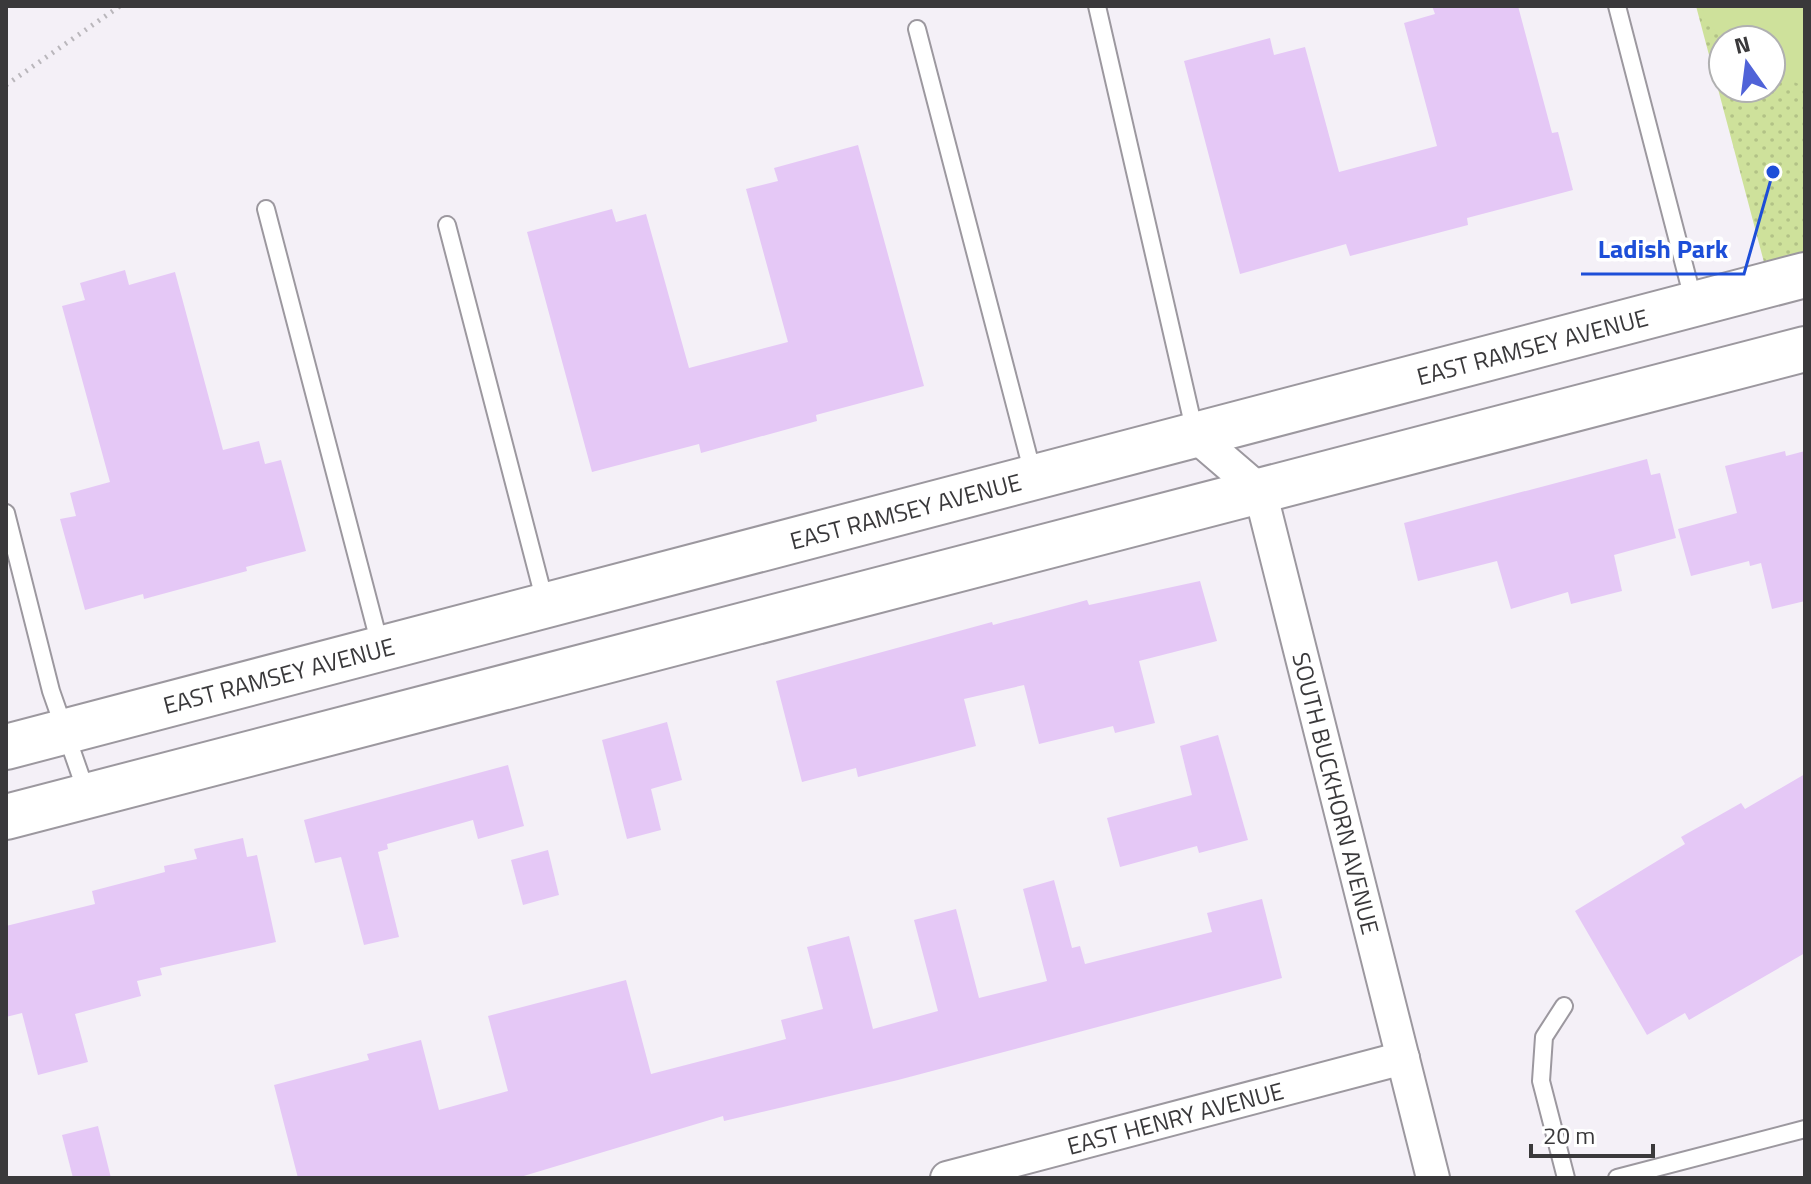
<svg xmlns="http://www.w3.org/2000/svg" width="1811" height="1184" font-family="'Titillium Web',sans-serif">
	<style>
		.park { fill: url(#park-dots); fill-rule: evenodd }
		.pitch { fill: #cee19b }
		.building { fill: #e5c8f6 }
		.lines { fill: none; stroke-linecap: round; stroke-linejoin: round }
		.lane-casing { stroke: #9c989f; stroke-width: 20 }
		.street-casing { stroke: #9c989f; stroke-width: 36 }
		.secondary-casing { stroke: #9c989f; stroke-width: 48 }
		.path { stroke: #bab7bc; stroke-width: 5; stroke-dasharray: 2 6; stroke-linecap: butt }
		.lane { stroke: #fff; stroke-width: 16 }
		.street { stroke: #fff; stroke-width: 32 }
		.secondary { stroke: #fff; stroke-width: 44 }
		.labels { text-anchor: middle; dominant-baseline: central; stroke-width: 7; stroke-linejoin: round; paint-order: stroke }
		.street-label { font-size: 24px; fill: #3a393b; stroke: #fff }
		.leader { fill: none; stroke: #1d4ed8; stroke-width: 3 }
		.callout-dot { fill: #1d4ed8; stroke: #fff; stroke-width: 3 }
		.callout-label { font-size: 26px; text-anchor: middle; font-weight: bold; fill: #1d4ed8; stroke: #fff; stroke-width: 7; stroke-linejoin: round; paint-order: stroke }
	</style>
	<defs>
		<pattern id="park-dots" width="8" height="8" patternUnits="userSpaceOnUse" patternTransform="scale(2)"><rect width="8" height="8" fill="#cee19b"/><path d="M2 2h.1M6 6h.1" fill="none" stroke="#b2c286" stroke-width="1.8" stroke-linecap="round"/></pattern>
	</defs>
	<rect width="100%" height="100%" fill="#f4f0f7"/>
	<!-- park -->
	<path class="park" d="M 1696,6 L 1805,6 L 1805,256 L 1765,266 ZM 1723,40 L 1771,40 L 1771,88 L 1723,88 Z"/>
	<!-- pitch -->
	<path class="pitch" d="M 1702,6 L 1805,6 L 1805,87 L 1771,71 L 1771,40 L 1728,40 L 1706,24 Z"/>
	<!-- building -->
	<g class="building">
		<path d="M 1432,6 L 1518,6 L 1552,133 L 1558,132 L 1573,190 L 1467,218 L 1468,225 L 1350,256 L 1346,244 L 1240,274 L 1184,61 L 1270,38 L 1274,55 L 1305,47 L 1339,172 L 1437,146 L 1404,23 L 1435,14 Z"/>
		<path d="M 858,145 L 924,386 L 816,415 L 817,421 L 701,453 L 699,444 L 592,472 L 527,232 L 612,209 L 616,222 L 646,214 L 689,368 L 788,342 L 746,189 L 778,181 L 774,168 Z"/>
		<path d="M 125,270 L 129,285 L 175,272 L 223,450 L 259,441 L 265,464 L 281,460 L 306,551 L 246,567 L 247,571 L 144,599 L 143,594 L 85,610 L 60,519 L 76,516 L 70,493 L 110,482 L 62,306 L 85,300 L 80,283 Z"/>
		<path d="M 1785,451 L 1786,456 L 1805,451 L 1805,601 L 1772,609 L 1761,563 L 1750,566 L 1749,561 L 1691,576 L 1678,529 L 1737,513 L 1725,466 Z"/>
		<path d="M 1647,459 L 1651,475 L 1660,473 L 1676,538 L 1614,555 L 1622,591 L 1571,604 L 1568,592 L 1511,609 L 1497,561 L 1418,581 L 1404,523 Z"/>
		<path d="M 1200,581 L 1217,641 L 1139,661 L 1155,723 L 1115,733 L 1113,726 L 1039,744 L 1024,685 L 964,699 L 976,746 L 858,777 L 856,768 L 802,782 L 776,681 L 992,622 L 993,625 L 1087,600 L 1089,605 Z"/>
		<path d="M 667,722 L 682,780 L 651,789 L 661,830 L 627,839 L 602,740 Z"/>
		<path d="M 1218,735 L 1248,840 L 1199,853 L 1197,846 L 1120,867 L 1107,818 L 1192,795 L 1180,746 Z"/>
		<path d="M 508,765 L 524,826 L 478,839 L 473,820 L 387,844 L 388,849 L 378,852 L 399,937 L 364,945 L 341,857 L 315,863 L 304,820 Z"/>
		<path d="M 1805,774 L 1805,953 L 1689,1020 L 1685,1013 L 1647,1035 L 1575,911 L 1685,844 L 1681,837 L 1741,803 L 1745,809 Z"/>
		<path d="M 243,838 L 247,857 L 257,855 L 276,942 L 160,968 L 162,975 L 137,981 L 141,996 L 75,1014 L 88,1062 L 38,1075 L 22,1013 L 6,1017 L 6,926 L 95,904 L 92,891 L 165,872 L 164,866 L 197,859 L 194,849 Z"/>
		<path d="M 548,850 L 559,895 L 523,905 L 511,860 Z"/>
		<path d="M 1054,880 L 1072,948 L 1080,946 L 1085,964 L 1212,932 L 1207,913 L 1262,899 L 1282,978 L 898,1080 L 724,1121 L 723,1116 L 517,1178 L 298,1178 L 274,1085 L 369,1060 L 367,1054 L 421,1040 L 439,1110 L 508,1091 L 488,1016 L 626,980 L 651,1074 L 786,1039 L 781,1020 L 823,1009 L 807,947 L 849,936 L 873,1029 L 938,1011 L 914,920 L 956,909 L 979,998 L 1047,981 L 1023,889 Z"/>
		<path d="M 98,1126 L 111,1178 L 73,1178 L 62,1135 Z"/>
	</g>
	<g class="lines">
		<defs>
			<g id="lane">
				<path d="M 1097,6 L 1195,433"/>
				<path d="M 1617,6 L 1694,303"/>
				<path d="M 917,29 L 1033,474"/>
				<path d="M 266,209 L 381,649"/>
				<path d="M 447,225 L 546,606"/>
				<path d="M 6,513 L 51,691 L 87,794"/>
				<path d="M 1564,1006 L 1544,1037 L 1541,1081 L 1566,1178"/>
				<path d="M 1617,1178 L 1805,1129"/>
			</g>
			<g id="street">
				<path id="s1" d="M 1196,436 L 1260,491 L 1433,1178"/>
				<path id="s2" d="M 947,1178 L 1403,1058"/>
			</g>
			<g id="secondary">
				<path id="s3" d="M 6,747 L 1805,275"/>
				<path d="M 6,817 L 1805,349"/>
			</g>
		</defs>
		<!-- lane casing -->
		<use href="#lane" class="lane-casing"/>
		<!-- street casing -->
		<use href="#street" class="street-casing"/>
		<!-- secondary casing -->
		<use href="#secondary" class="secondary-casing"/>
		<!-- path -->
		<path class="path" d="M 6,85 L 120,6"/>
		<!-- lane -->
		<use href="#lane" class="lane"/>
		<!-- street -->
		<use href="#street" class="street"/>
		<!-- secondary -->
		<use href="#secondary" class="secondary"/>
	</g>
	<g class="labels">
		<!-- street labels -->
		<g class="street-label">
			<text stroke="none"><textPath href="#s3" startOffset="1578">EAST RAMSEY AVENUE</textPath></text>
			<text stroke="none"><textPath href="#s3" startOffset="930">EAST RAMSEY AVENUE</textPath></text>
			<text stroke="none"><textPath href="#s3" startOffset="282">EAST RAMSEY AVENUE</textPath></text>
			<text stroke="none"><textPath href="#s1" startOffset="396">SOUTH BUCKHORN AVENUE</textPath></text>
			<text stroke="none"><textPath href="#s2" startOffset="236">EAST HENRY AVENUE</textPath></text>
		</g>
	</g>
	<!-- callouts -->
	<path class="leader" d="M1773 172L1744 274H1581"/>
	<circle class="callout-dot" cx="1773" cy="172" r="8"/>
	<g class="callout-label">
		<text x="1663" y="258">Ladish Park</text>
	</g>
	<!-- border -->
	<rect width="1811" height="1184" fill="none" stroke="#3a393b" stroke-width="16"/>
	<!-- north arrow -->
	<g transform="translate(1747 64) rotate(346)"><circle r="38" fill="#ffffff" stroke="#b0b0b1" stroke-width="2"/>
	<path d="M0-6L14 30L0 20L-14 30Z" fill="#5063d8"/>
	<text y="-12" font-size="22" font-weight="bold" text-anchor="middle" fill="#3a393b">N</text>
	</g>
	<!-- scale -->
	<path d="M1531 1144v12h122v-12" fill="none" stroke="#3a393b" stroke-width="4"/>
	<text x="1543" y="1144" font-size="24" fill="#3a393b" stroke="#ffffff" stroke-width="6" paint-order="stroke">20 m</text>
</svg>
